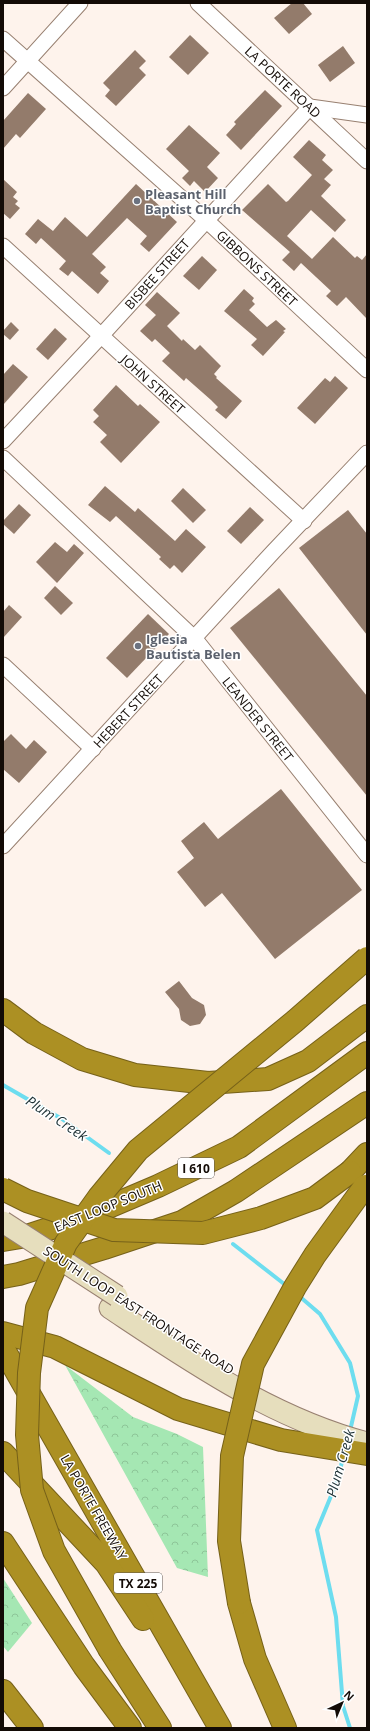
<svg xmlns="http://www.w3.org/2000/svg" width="370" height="1731" font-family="'Open Sans',sans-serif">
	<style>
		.forest { fill: url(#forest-crowns) }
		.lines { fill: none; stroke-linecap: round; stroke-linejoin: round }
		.stream { stroke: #6dddef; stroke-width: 4 }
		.building { fill: #937b6b }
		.street-casing { stroke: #988071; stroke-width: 17 }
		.secondary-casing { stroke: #988071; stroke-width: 23 }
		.highway-casing { stroke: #766119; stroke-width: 24 }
		.street { stroke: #fff; stroke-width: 15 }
		.secondary { stroke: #e6debd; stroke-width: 21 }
		.highway { stroke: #ac9023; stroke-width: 22 }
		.secondary-bridge-casing { stroke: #988071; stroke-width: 23; stroke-linecap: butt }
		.highway-bridge-casing { stroke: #766119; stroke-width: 24; stroke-linecap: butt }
		.secondary-bridge { stroke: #e6debd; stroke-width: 21 }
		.highway-bridge { stroke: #ac9023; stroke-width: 22 }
		.worship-dot { fill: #6b7280; stroke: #fff; stroke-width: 1.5 }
		.labels { text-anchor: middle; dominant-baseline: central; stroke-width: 3; stroke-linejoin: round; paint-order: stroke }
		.shield { fill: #fff; stroke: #5a5451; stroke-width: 1 }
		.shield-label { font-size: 12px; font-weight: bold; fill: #130b06 }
		.street-label { font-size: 13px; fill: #130b06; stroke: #fff }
		.worship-label { font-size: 13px; font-weight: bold; fill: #5b616d; stroke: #fff; text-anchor: start }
		.water-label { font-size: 14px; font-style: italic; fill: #1c3034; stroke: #fff }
	</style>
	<defs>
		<pattern id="forest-crowns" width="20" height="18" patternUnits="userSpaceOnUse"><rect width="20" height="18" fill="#a5e7b3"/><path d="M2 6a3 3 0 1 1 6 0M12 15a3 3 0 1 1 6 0" fill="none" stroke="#8dc598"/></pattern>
	</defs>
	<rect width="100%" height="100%" fill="#fef3ec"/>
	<!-- forest -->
	<g class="forest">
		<path d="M 65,1365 L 133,1417 L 177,1434 L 203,1447 L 208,1577 L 177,1568 Z"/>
		<path d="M 3,1578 L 32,1623 L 8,1652 L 3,1646 Z"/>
	</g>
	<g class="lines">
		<!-- stream -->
		<g class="stream">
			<path d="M 3,1085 L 62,1119 L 109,1153"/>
			<path d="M 233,1244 L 288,1287"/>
			<path d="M 298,1295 L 320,1314 L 350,1363 L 358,1396 L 350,1431"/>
			<path d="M 343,1457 L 338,1479 L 317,1530 L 336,1617 L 343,1706 L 350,1728"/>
		</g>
	</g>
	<!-- building -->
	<g class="building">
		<path d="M 292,3 L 303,3 L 312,14 L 289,34 L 274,18 Z"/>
		<path d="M 190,35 L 209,53 L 188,75 L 169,57 Z"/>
		<path d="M 343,46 L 355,63 L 330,82 L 318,65 Z"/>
		<path d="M 135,50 L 146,61 L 139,68 L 146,75 L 116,106 L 105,96 L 110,90 L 103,83 Z"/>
		<path d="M 265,90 L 282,106 L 241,150 L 226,135 L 236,124 L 234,122 Z"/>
		<path d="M 28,93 L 46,109 L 20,138 L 16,134 L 3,149 L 3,121 Z"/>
		<path d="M 189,125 L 220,153 L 207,167 L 218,178 L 205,192 L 194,181 L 190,186 L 182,178 L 189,171 L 166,149 Z"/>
		<path d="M 309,140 L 326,155 L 322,160 L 333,170 L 324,179 L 331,185 L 321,196 L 346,220 L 335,232 L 311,210 L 287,236 L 312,259 L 333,237 L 355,258 L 357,256 L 362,260 L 367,254 L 367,319 L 346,297 L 337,306 L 326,296 L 331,291 L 301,263 L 294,271 L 282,260 L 290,252 L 242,210 L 268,184 L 286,202 L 288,201 L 312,175 L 293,157 Z"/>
		<path d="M 3,179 L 17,192 L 13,197 L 18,201 L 15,204 L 20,208 L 10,219 L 3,213 Z"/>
		<path d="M 136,184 L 177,222 L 149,252 L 140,244 L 147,236 L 127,218 L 92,254 L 106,267 L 100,273 L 109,281 L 98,294 L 72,271 L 68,276 L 59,269 L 66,261 L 41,238 L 36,244 L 25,234 L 38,219 L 53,231 L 65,217 L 87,237 Z"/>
		<path d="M 202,256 L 217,270 L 199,290 L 183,276 Z"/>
		<path d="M 244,289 L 254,298 L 252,301 L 255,304 L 249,310 L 267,327 L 276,320 L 286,329 L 283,331 L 285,332 L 263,356 L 251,345 L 257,339 L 224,311 Z"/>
		<path d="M 157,292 L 180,313 L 167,326 L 182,341 L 183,339 L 195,350 L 200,345 L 221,366 L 214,374 L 217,377 L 216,378 L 242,401 L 226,419 L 215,410 L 218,407 L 211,400 L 186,378 L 184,381 L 162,361 L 170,353 L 155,339 L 152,342 L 140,331 L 156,315 L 145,305 Z"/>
		<path d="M 11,322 L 19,330 L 10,340 L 3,334 L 3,331 Z"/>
		<path d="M 55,328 L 67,339 L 48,360 L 36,349 Z"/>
		<path d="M 13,364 L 28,377 L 3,405 L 3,375 Z"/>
		<path d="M 335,376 L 348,388 L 315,424 L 297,408 L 325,378 L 330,382 Z"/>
		<path d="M 116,385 L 138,406 L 140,404 L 160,422 L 121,463 L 100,442 L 107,435 L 93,422 L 99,416 L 93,410 Z"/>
		<path d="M 105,486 L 135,512 L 138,508 L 175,541 L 186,529 L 206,547 L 182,573 L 174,565 L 170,569 L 159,559 L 161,557 L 116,516 L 110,522 L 88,505 Z"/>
		<path d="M 183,488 L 206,510 L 193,523 L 171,501 Z"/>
		<path d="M 19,504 L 31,515 L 14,534 L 3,524 L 3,521 Z"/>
		<path d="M 250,507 L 264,520 L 241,544 L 227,531 Z"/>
		<path d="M 348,510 L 367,534 L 367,635 L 299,548 Z"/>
		<path d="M 55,542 L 67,552 L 74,544 L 84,553 L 57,583 L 36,562 Z"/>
		<path d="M 55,586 L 73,603 L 61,615 L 44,598 Z"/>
		<path d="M 279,588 L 367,696 L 367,796 L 230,628 Z"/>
		<path d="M 9,605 L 22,617 L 3,638 L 3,612 Z"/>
		<path d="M 148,614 L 169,634 L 127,678 L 106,658 Z"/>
		<path d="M 11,734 L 26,749 L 34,740 L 47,752 L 19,783 L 3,769 L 3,742 Z"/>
		<path d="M 281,789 L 362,890 L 275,959 L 222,893 L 205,907 L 177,872 L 194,858 L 181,841 L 204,822 L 218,839 Z"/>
		<path d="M 179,981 L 192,998 L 204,1005 L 206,1015 L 200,1024 L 190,1026 L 181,1020 L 179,1009 L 165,992 Z"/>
	</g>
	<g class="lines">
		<defs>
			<g id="street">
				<path d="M 198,3 L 367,161"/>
				<path d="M 3,39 L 206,220 L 367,370"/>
				<path d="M 3,88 L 80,3"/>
				<path d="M 3,246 L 304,521"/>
				<path d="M 3,441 L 100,337 L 310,107 L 367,115"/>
				<path d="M 3,458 L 195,639 L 367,855"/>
				<path d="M 3,665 L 93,749"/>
				<path d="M 3,846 L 273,552 L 367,453"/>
			</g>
			<path id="secondary" d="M 110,1308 C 190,1361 272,1418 367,1443"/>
			<g id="highway">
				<path d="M 3,1010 L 34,1033 L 82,1059 L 135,1075 L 208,1083 L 268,1079 L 308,1061 L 367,1016"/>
				<path d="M 350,1172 L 367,1154"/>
				<path d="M 3,1240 L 27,1236 L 85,1217 L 158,1186 L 239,1147 L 367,1053"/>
				<path d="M 3,1277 L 19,1274 L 104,1248 L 182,1222 L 236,1191 L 367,1103"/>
				<path d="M 3,1333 L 55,1347 L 178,1409 L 281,1440 L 367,1454"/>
				<path d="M 3,1348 L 220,1728"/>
				<path d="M 3,1453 L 106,1563 L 143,1619"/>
				<path d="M 3,1543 L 84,1666 L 130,1728"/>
				<path d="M 239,1603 L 255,1659 L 285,1728"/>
				<path d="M 110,1650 L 160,1728"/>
				<path d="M 3,1691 L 32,1728"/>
			</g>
		</defs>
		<!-- street casing -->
		<use href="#street" class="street-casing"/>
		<!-- secondary casing -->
		<use href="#secondary" class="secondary-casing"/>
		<!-- highway casing -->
		<use href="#highway" class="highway-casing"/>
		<!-- street -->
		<use href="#street" class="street"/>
		<!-- secondary -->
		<use href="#secondary" class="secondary"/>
		<!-- highway -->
		<use href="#highway" class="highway"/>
		<defs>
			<path id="secondary-bridge" d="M 3,1222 L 117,1296"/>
			<g id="highway-bridge">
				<path d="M 3,1189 L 27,1201 L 114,1230 L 203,1233 L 261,1218 L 315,1198 L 350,1172"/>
				<path d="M 239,1603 L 229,1541 L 232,1456 L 253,1364 L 295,1287 L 315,1255 L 365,1186"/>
				<path d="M 110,1650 L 54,1551 L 32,1490 L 27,1435 L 29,1373 L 37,1308 L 66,1243 L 99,1197 L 138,1150 L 295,1021 L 367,958"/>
			</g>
		</defs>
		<!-- secondary-bridge casing -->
		<use href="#secondary-bridge" class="secondary-bridge-casing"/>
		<!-- highway-bridge casing -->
		<use href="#highway-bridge" class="highway-bridge-casing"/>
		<!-- secondary-bridge -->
		<use href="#secondary-bridge" class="secondary-bridge"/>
		<!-- highway-bridge -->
		<use href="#highway-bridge" class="highway-bridge"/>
	</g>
	<!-- markers -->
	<g class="worship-dot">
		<circle cx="137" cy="201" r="4"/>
		<circle cx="138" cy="646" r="4"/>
	</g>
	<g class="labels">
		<!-- shield labels -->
		<g class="shield">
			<rect x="178" y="1158" width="36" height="20" rx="3"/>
			<rect x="114" y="1573" width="48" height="20" rx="3"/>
		</g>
		<g class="shield-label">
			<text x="196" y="1168">I 610</text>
			<text x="138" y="1583">TX 225</text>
		</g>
		<!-- street labels -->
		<g class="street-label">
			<text transform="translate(283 82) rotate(43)">LA PORTE ROAD</text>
			<text transform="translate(257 268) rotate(43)">GIBBONS STREET</text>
			<text transform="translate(157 274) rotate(-48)">BISBEE STREET</text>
			<text transform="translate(153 384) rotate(42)">JOHN STREET</text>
			<text transform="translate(128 711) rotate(-47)">HEBERT STREET</text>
			<text transform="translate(258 719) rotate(51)">LEANDER STREET</text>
			<text transform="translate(108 1206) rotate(-22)">EAST LOOP SOUTH</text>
			<text transform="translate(139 1310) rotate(33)">SOUTH LOOP EAST FRONTAGE ROAD</text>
			<text transform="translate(94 1507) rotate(60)">LA PORTE FREEWAY</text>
		</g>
		<!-- worship labels -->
		<g class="worship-label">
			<text x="145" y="194">Pleasant Hill<tspan x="145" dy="15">Baptist Church</tspan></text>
			<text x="146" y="639">Iglesia<tspan x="146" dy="15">Bautista Belen</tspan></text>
		</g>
		<!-- water labels -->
		<g class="water-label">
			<text transform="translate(57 1118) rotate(33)">Plum Creek</text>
			<text transform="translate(340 1463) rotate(-74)">Plum Creek</text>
		</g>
	</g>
	<!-- border -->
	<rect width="370" height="1731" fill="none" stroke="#130b06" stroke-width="8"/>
	<!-- north arrow -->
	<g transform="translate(342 1703) rotate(44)" stroke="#ffffff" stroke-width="3" paint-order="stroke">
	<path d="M0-3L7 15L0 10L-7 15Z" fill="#130b06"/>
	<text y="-6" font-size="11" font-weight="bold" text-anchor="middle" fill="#130b06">N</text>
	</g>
</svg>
